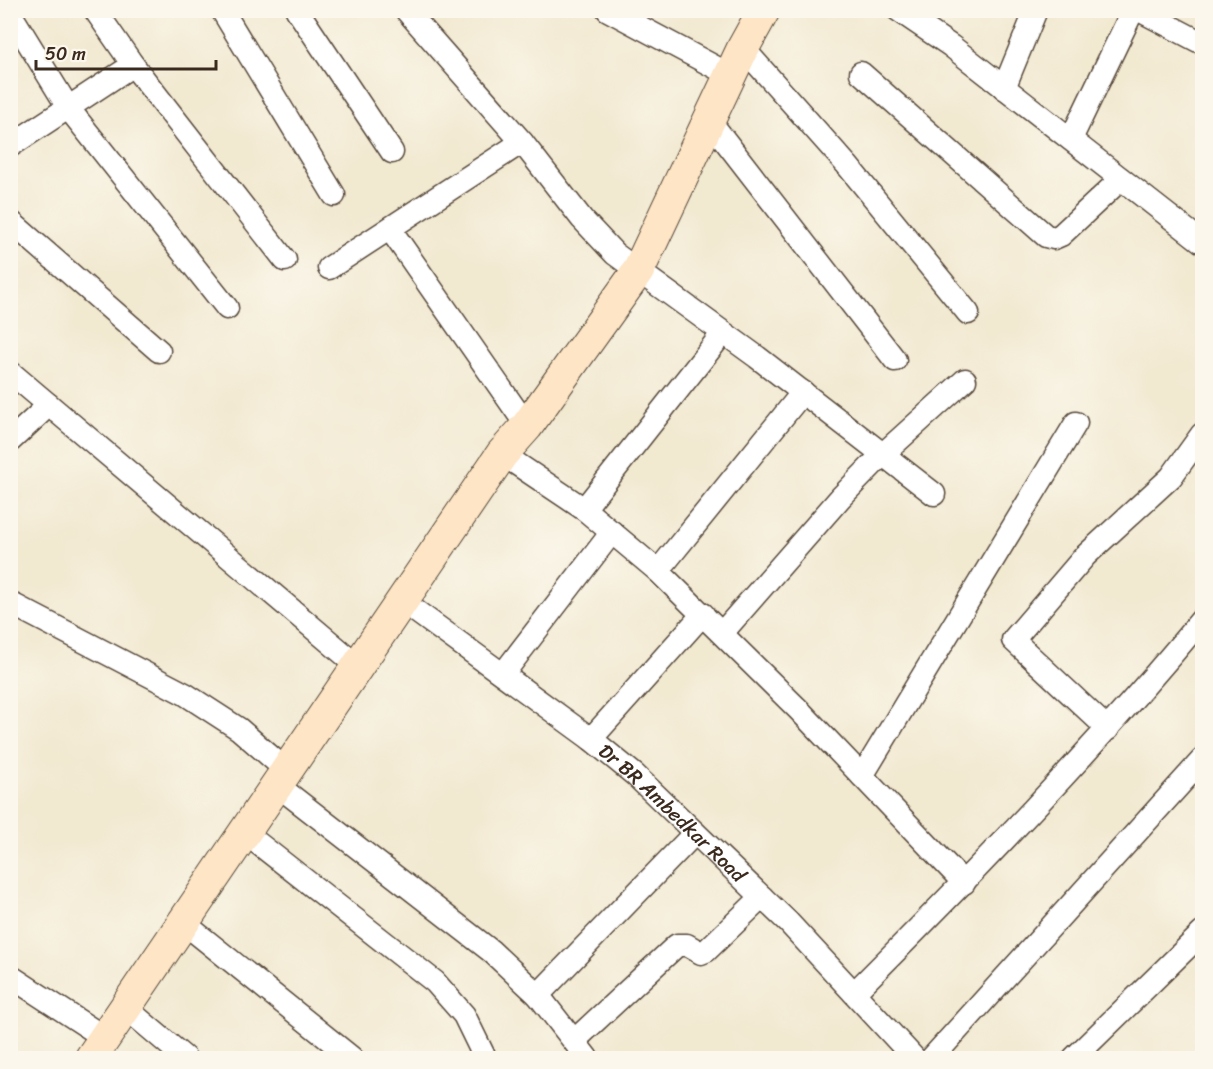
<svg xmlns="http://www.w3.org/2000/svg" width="1213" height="1069" font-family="Sriracha,sans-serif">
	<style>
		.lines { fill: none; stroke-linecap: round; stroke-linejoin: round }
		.street-casing { stroke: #564739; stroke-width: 25 }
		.secondary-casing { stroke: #564739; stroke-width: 34 }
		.street { stroke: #fff; stroke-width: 22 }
		.secondary { stroke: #fde5c5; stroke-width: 32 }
		.labels { text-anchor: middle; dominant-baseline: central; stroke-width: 6; stroke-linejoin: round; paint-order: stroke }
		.street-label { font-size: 20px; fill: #3b2a1e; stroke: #fbf7ec }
	</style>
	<rect width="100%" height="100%" fill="#fbf7ec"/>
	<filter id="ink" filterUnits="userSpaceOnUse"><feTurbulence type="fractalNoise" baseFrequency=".0167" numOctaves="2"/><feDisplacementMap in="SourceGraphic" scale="12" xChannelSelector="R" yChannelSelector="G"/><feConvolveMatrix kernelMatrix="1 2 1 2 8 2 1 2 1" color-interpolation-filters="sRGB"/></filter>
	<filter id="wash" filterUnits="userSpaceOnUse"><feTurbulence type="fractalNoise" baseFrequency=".008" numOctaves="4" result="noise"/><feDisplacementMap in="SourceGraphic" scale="24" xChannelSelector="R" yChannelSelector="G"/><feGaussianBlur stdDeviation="1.35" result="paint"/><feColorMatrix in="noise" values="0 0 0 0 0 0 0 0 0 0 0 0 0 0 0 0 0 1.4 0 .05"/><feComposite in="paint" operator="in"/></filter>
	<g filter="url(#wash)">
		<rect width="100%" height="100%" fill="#f2e9d1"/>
	</g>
	<g filter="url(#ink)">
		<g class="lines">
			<defs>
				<g id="street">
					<path d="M 95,10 L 133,65 L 285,260"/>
					<path d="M 222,10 L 334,195"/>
					<path d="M 297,10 L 392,152"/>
					<path d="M 406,10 L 522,142 L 582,219 L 615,254 L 757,357 L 934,494"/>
					<path d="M 608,10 L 730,75"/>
					<path d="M 898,10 L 951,46 L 1202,242"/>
					<path d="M 1139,10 L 1202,43"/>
					<path d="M 10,13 L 69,109 L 227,308"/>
					<path d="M 743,48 L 847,165 L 968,313"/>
					<path d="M 861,73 L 1046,236 L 1054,238 L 1061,235 L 1121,179"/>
					<path d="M 1004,88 L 1036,10"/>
					<path d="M 709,120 L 895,360"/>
					<path d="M 1071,139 L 1133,10"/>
					<path d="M 10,146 L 133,65"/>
					<path d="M 10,221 L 159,351"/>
					<path d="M 390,229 L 527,426"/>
					<path d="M 329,268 L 522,142"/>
					<path d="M 10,372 L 358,666"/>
					<path d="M 10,441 L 49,405"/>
					<path d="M 502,454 L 584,509 L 658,571 L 799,710 L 964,883"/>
					<path d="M 584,509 L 723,333"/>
					<path d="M 658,571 L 803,392"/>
					<path id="s1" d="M 402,601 L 591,739 L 635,775 L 788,922 L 914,1058"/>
					<path d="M 10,603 L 185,694 L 239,729 L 287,771"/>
					<path d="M 722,633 L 841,497 L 882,455 L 965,380"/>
					<path d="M 503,674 L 612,532"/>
					<path d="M 1108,729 L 1013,640 L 1085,556 L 1171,477 L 1202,434"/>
					<path d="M 591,739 L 703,614"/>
					<path d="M 862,776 L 1076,423"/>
					<path d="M 277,785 L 491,951 L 538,995 L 587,1058"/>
					<path d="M 245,833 L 435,982 L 464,1015 L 485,1058"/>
					<path d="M 184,923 L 352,1058"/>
					<path d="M 10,976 L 105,1038"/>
					<path d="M 854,993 C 975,872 1093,750 1202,619"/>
					<path d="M 538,995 L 695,833"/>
					<path d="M 126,1008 L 185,1058"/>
					<path d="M 575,1040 L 677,945 L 687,945 L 701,953 L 706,951 L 762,897"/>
					<path d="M 932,1058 L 1202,760"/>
					<path d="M 1074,1058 L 1202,933"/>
				</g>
				<path id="secondary" d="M 91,1058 L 502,454 L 527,426 L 638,271 L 743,48 L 764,10"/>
			</defs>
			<!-- street casing -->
			<use href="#street" class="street-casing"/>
			<!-- secondary casing -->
			<use href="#secondary" class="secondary-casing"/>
			<!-- street -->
			<use href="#street" class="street"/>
			<!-- secondary -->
			<use href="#secondary" class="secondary"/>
		</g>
	</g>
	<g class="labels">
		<!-- street labels -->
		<g class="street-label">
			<text stroke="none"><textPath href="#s1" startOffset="344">Dr BR Ambedkar Road</textPath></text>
		</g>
	</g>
	<!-- margin -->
	<rect width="1213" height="1069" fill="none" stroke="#fbf7ec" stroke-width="36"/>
	<!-- scale -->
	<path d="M36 60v9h180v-9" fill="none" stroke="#3b2a1e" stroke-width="3"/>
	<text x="45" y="60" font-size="18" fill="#3b2a1e" stroke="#fbf7ec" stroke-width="4.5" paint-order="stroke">50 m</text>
</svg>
